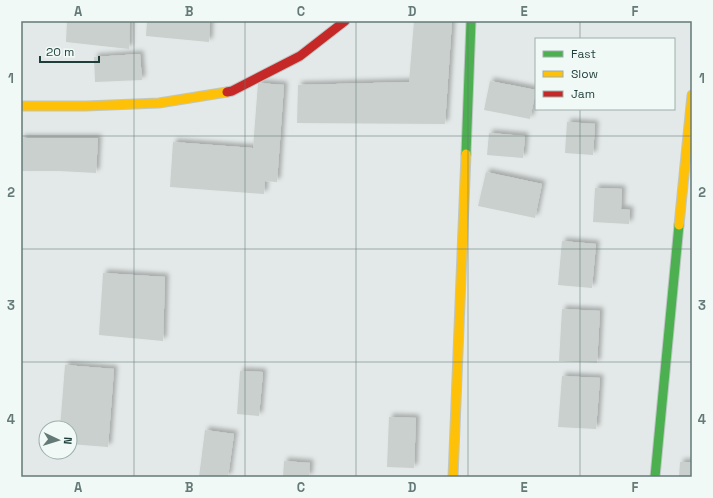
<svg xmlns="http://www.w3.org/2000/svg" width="713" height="498" font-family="'Space Grotesk',sans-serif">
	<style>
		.building { fill: #cad0ce; filter: url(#shadow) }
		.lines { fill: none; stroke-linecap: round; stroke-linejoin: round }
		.fast-casing { stroke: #bec7c5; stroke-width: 11 }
		.slow-casing { stroke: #bec7c5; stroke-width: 11 }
		.jam-casing { stroke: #bec7c5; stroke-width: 11 }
		.fast { stroke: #4caf50; stroke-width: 9 }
		.slow { stroke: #ffc107; stroke-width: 9 }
		.jam { stroke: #c62828; stroke-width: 9 }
		.grid { fill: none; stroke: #647a77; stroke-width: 1; stroke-opacity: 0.55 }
		.neatline { fill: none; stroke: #647a77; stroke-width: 1.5 }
		.grid-label { font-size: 13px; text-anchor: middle; font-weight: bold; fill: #647a77 }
	</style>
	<defs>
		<filter id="shadow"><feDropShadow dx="3.5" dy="-3.5" stdDeviation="2" flood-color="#0004"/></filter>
	</defs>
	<rect width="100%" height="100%" fill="#e3e9e8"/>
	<!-- building -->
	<g class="building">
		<path d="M 67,21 L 130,21 L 129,49 L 66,42 Z"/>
		<path d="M 147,21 L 210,21 L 209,42 L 146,36 Z"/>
		<path d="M 414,21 L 452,21 L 445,124 L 297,123 L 298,85 L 409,82 Z"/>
		<path d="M 140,54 L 142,80 L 95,82 L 94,57 Z"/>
		<path d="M 490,81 L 536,90 L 530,119 L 484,110 Z"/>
		<path d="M 258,83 L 284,85 L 277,182 L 265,181 L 264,194 L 170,187 L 173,142 L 253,148 Z"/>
		<path d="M 567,122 L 595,124 L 593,155 L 565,153 Z"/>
		<path d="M 489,133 L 525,136 L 523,158 L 487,155 Z"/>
		<path d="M 21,138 L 98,138 L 96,173 L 59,171 L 21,171 Z"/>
		<path d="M 486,172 L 542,184 L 535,218 L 478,206 Z"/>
		<path d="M 595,188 L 622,189 L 621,209 L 630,210 L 629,224 L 593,222 Z"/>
		<path d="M 562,241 L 596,244 L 592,288 L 558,285 Z"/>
		<path d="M 103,273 L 165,277 L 163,341 L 99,335 Z"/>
		<path d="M 562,309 L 600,311 L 597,363 L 559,361 Z"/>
		<path d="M 65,365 L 114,369 L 108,447 L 70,444 L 70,428 L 60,428 Z"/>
		<path d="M 240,371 L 263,372 L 259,416 L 237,414 Z"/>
		<path d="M 562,376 L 600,378 L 596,429 L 558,427 Z"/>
		<path d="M 389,417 L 416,418 L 414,468 L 387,467 Z"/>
		<path d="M 205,430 L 234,434 L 228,477 L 199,477 Z"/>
		<path d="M 284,461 L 310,463 L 309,477 L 283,477 Z"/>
		<path d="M 680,462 L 692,462 L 692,477 L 679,477 Z"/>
	</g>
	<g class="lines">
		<defs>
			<g id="fast">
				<path d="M 466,154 L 471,21"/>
				<path d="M 655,477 L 679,225"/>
			</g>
			<g id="slow">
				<path d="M 21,106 L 86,106 L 159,103 L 227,92"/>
				<path d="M 679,225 L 692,95"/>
				<path d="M 453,477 L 466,154"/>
			</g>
			<path id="jam" d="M 227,92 L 232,91 L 300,56 L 345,21"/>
		</defs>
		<!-- fast casing -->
		<use href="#fast" class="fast-casing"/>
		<!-- slow casing -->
		<use href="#slow" class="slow-casing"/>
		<!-- jam casing -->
		<use href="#jam" class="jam-casing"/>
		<!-- fast -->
		<use href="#fast" class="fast"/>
		<!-- slow -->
		<use href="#slow" class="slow"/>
		<!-- jam -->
		<use href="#jam" class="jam"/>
	</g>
	<!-- grid -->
	<path class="grid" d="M 134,21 L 134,477M 245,21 L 245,477M 356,21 L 356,477M 468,21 L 468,477M 580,21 L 580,39M 580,109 L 580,477M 21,136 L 692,136M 21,249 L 692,249M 21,362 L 692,362"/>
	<!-- border -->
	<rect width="713" height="498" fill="none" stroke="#f1f9f6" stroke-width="44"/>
	<!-- legend -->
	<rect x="535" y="38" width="140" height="72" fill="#f1f9f6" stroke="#9daeab"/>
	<rect x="543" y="51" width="20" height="6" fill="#4caf50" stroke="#9daeab"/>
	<text x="571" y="58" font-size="12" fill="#1f3e3a">Fast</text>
	<rect x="543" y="71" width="20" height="6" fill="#ffc107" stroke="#9daeab"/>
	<text x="571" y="78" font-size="12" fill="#1f3e3a">Slow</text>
	<rect x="543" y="91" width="20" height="6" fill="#c62828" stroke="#9daeab"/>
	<text x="571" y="98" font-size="12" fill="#1f3e3a">Jam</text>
	<!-- north arrow -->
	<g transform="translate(58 440) rotate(94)"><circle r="19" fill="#f1f9f6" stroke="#9daeab"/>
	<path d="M0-3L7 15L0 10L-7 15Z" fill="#647a77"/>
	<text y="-6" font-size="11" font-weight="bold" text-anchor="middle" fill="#1f3e3a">N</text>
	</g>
	<!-- scale -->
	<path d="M40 56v6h59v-6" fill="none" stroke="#1f3e3a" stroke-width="2"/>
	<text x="46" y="56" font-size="12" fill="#1f3e3a" stroke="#f1f9f6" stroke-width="3" paint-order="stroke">20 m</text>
	<rect x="22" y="22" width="669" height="454" class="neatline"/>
	<g class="grid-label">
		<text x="78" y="16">A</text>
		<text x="189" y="16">B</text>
		<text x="301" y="16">C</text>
		<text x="412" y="16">D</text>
		<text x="524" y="16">E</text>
		<text x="635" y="16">F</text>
		<text x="11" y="83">1</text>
		<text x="702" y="83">1</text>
		<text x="11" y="197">2</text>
		<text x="702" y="197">2</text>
		<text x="11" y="310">3</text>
		<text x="702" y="310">3</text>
		<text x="11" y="424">4</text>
		<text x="702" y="424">4</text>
		<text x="78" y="492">A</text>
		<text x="189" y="492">B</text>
		<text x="301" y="492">C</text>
		<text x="412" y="492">D</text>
		<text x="524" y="492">E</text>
		<text x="635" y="492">F</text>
	</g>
</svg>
